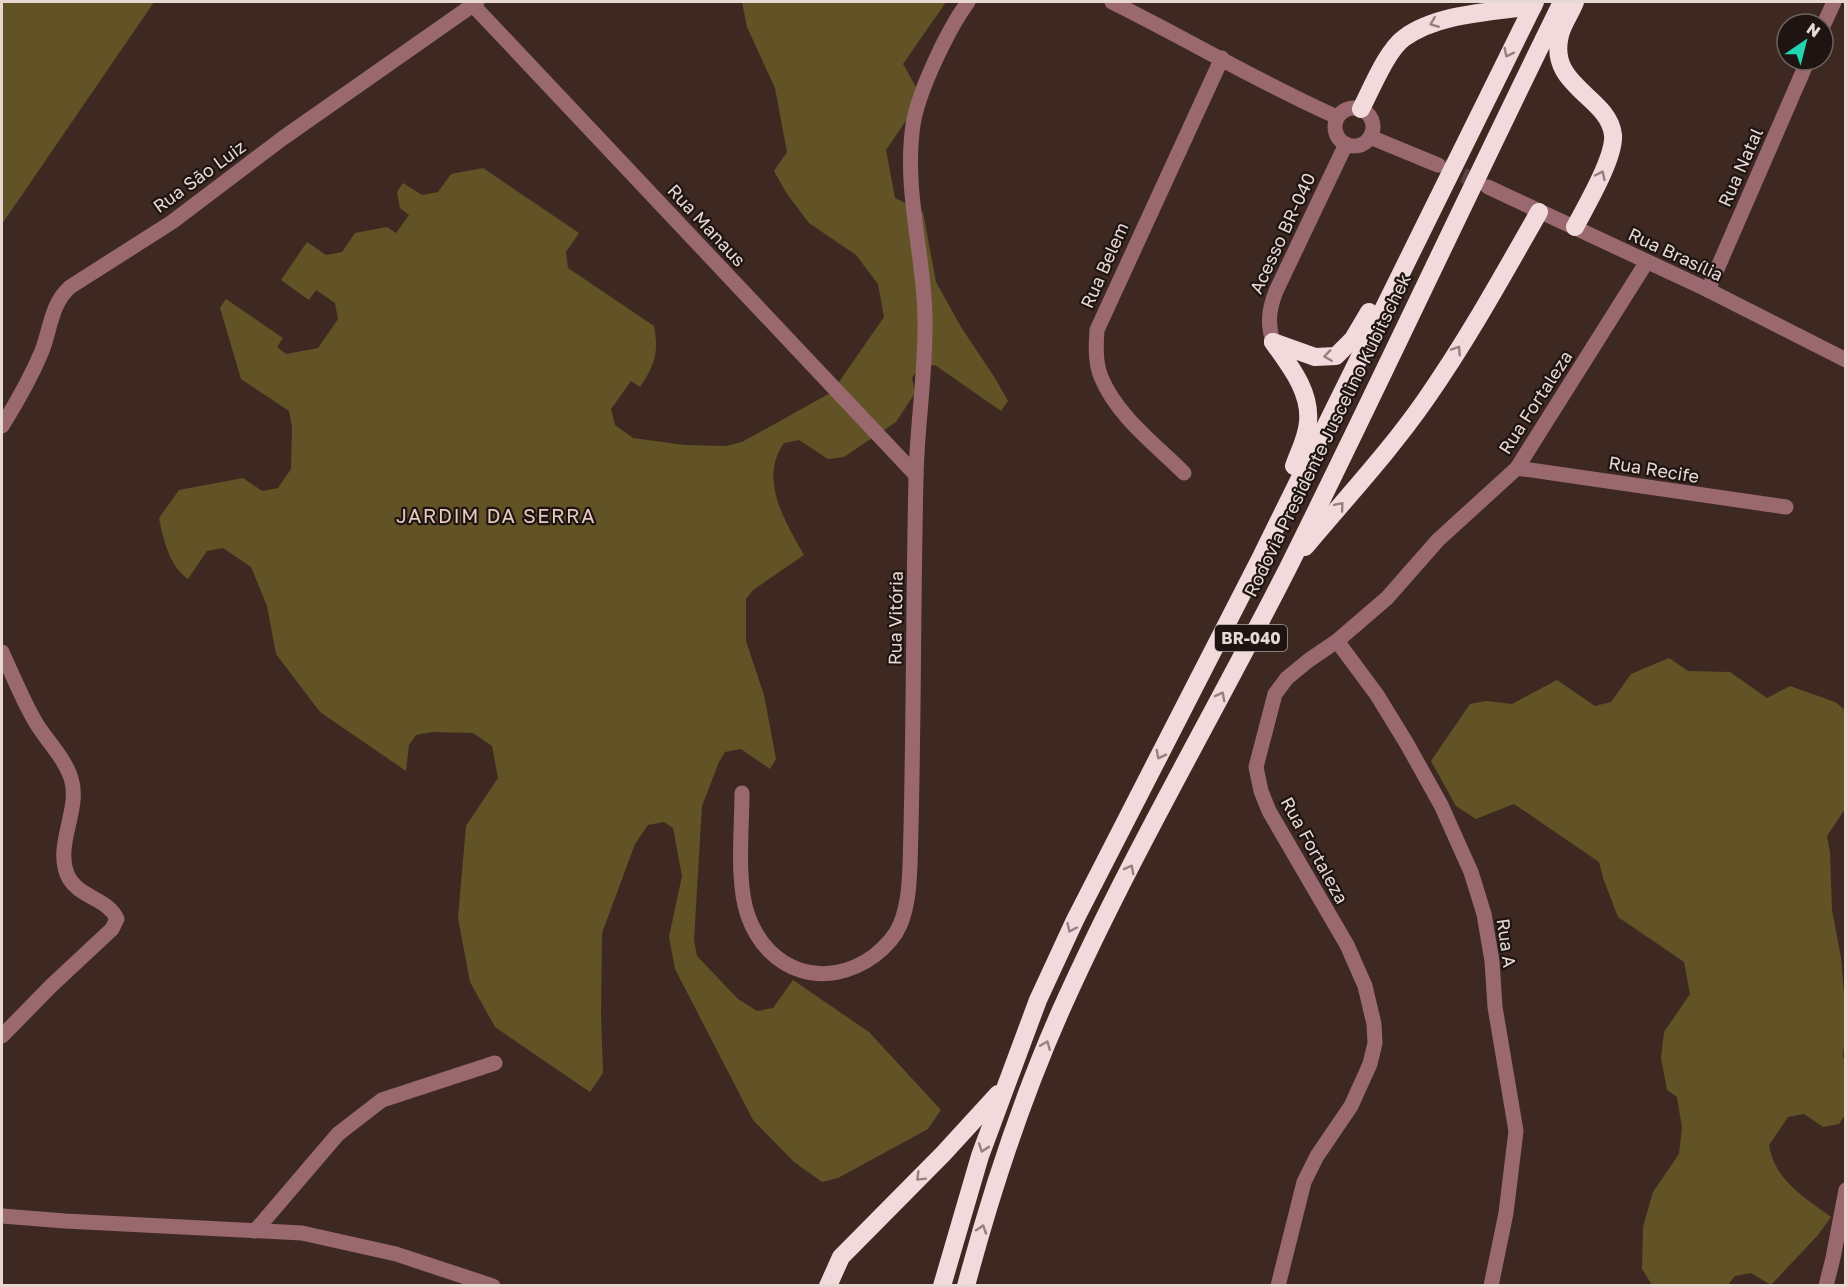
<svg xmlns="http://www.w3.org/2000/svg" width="1847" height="1287" font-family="'Golos Text',sans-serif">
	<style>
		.green { fill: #615325 }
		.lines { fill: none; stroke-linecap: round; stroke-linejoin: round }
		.minor-tunnel { stroke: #57433d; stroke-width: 15; stroke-dasharray: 15 8; stroke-linecap: butt }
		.minor { stroke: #9a6970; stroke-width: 15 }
		.highway { stroke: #f2d9db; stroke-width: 18 }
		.oneway { stroke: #938080 }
		.labels { text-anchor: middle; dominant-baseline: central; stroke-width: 4.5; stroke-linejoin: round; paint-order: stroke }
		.shield { fill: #1e1411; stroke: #ab9d9a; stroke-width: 1.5 }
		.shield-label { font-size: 16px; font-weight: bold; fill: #e7d8d4 }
		.street-label { font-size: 18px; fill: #e7d8d4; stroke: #1e1411 }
		.neighbourhood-label { font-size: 20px; letter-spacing: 1.5px; fill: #e5c8bf; stroke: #1e1411 }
	</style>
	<rect width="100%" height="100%" fill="#3e2922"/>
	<!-- green -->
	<g class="green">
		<path d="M 2,2 L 154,2 L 2,224 Z"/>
		<path d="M 742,2 L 946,2 L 903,64 L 916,87 L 912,112 L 886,150 L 895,198 L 923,212 L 936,282 L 961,327 L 995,378 L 1008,401 L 1001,411 L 935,365 L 919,368 L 912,378 L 915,393 L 896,422 L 844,457 L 828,459 L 799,440 L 784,443 C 758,479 786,523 804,555 L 753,590 L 746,599 L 746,641 L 764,695 L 776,759 L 770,769 L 741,749 L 725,752 L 719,762 L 702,806 L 694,940 L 697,956 L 738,999 L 757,1011 L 773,1008 L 793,980 L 869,1032 L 941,1110 L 928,1129 L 838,1178 L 822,1182 L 794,1162 L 753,1120 L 675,969 L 669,937 L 682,876 L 673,828 L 664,822 L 648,825 L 635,844 L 602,933 L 601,1016 L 603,1073 L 590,1092 L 495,1027 L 470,982 L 458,918 L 466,826 L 498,778 L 492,746 L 473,733 L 432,732 L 416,735 L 409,745 L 406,771 L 320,712 L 276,654 L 267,606 L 251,567 L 223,548 L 207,551 L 188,579 C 170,567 163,539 159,518 L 179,490 L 243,478 L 262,491 L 278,488 L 291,469 L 292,427 L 289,411 L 241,379 L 220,308 L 226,299 L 283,338 L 277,347 L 286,354 L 318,348 L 338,319 L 335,303 L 316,290 L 309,300 L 281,280 L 307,242 L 326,255 L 342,252 L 355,233 L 387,227 L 396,233 L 409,215 L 400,208 L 397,192 L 403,183 L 422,195 L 438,192 L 451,174 L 483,168 L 579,233 L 566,252 L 568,268 L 654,326 C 659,352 655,365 640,387 L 631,381 L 611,409 L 615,425 L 633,438 L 684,445 L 726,446 L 742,442 L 832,392 L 884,317 L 878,284 L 856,255 L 809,223 L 787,194 L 774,171 L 787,152 L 775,88 L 747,27 Z"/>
		<path d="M 1669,658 L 1688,671 L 1730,672 L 1767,698 L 1790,686 L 1835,702 L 1845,710 L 1845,809 L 1827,836 L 1830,852 L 1832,910 L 1841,958 L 1846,1018 L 1843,1057 L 1846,1063 L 1845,1115 L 1839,1124 L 1823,1127 L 1804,1114 L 1788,1117 L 1769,1145 C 1775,1181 1804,1197 1831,1217 L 1818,1235 L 1771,1285 L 1751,1273 L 1735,1276 L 1728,1285 L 1652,1285 L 1642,1269 L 1643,1227 L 1653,1192 L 1679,1154 L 1682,1128 L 1677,1097 L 1667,1090 L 1661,1058 L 1664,1032 L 1690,994 L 1684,962 L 1618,917 L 1603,878 L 1599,862 L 1514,804 L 1476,819 L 1456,806 L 1431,761 L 1470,704 L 1486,701 L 1512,704 L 1557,680 L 1595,706 L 1611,702 L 1631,674 Z"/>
	</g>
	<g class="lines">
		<!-- minor-tunnel -->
		<path class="minor-tunnel" d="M 1442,166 L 1485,185"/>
		<!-- minor -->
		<g class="minor">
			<path d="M 470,2 L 916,475"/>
			<path d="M 1112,2 C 1187,39 1260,83 1337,117"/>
			<path d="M 1823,26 L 1834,2"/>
			<circle cx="1354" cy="127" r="19"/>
			<path d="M 1370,137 L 1438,165"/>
			<path d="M 1488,187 L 1708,290 L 1846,360"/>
			<path d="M 1708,290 L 1808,60"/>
			<path d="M 1273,342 C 1267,323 1269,309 1276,291 L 1346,144"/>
			<path d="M 2,426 C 17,402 31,377 42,351 C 51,327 51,304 70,287 L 172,222 L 283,138 L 477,2"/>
			<path d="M 1517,468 L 1786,507"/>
			<path d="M 1184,473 C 1155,444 1117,416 1101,377 C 1095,362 1096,346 1097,330 L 1222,58"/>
			<path d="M 1337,641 L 1377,695 L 1407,744 L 1441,805 L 1471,872 L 1484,914 L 1492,961 L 1495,1007 L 1516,1131 L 1506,1213 L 1491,1286"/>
			<path d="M 2,652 C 13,676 23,701 36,723 C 47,741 64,757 71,778 C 81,809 55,843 67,874 C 77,898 107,897 117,919 L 112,929 L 51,986 L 2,1036"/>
			<path d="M 742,793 C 742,830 736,882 748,916 C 768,972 825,991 874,956 C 884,948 895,937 900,925 C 908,906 909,886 910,866 C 914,737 913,607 916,477 C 917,427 925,378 925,328 C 926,260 903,193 913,125 C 918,92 948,29 968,2"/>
			<path d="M 2,1216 L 65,1221 L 302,1233 L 396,1254 L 493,1286"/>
			<path d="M 255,1231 L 338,1134 L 382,1100 L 495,1063"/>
			<path d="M 1278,1286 L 1304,1182 L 1317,1156 L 1351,1106 L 1370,1064 L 1375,1043 L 1374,1024 L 1365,986 L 1347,945 L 1269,811 L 1261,791 L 1256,767 L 1275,694 L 1287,678 L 1309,660 L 1337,641 L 1387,598 L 1438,540 L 1517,468 L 1646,263"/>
			<path d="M 1826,1286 L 1833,1258 L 1846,1190"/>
		</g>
		<!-- highway -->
		<g class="highway">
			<path d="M 1575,2 C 1571,13 1563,23 1560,35 C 1547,87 1609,96 1613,135 C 1615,157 1586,206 1575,227"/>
			<path d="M 1361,109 C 1371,90 1387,50 1404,38 C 1438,13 1492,12 1533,6"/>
			<path d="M 1273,342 L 1315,357 L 1336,356 L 1353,339 L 1369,312"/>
			<path d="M 1273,342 C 1289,365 1311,391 1308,422 C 1307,437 1299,452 1294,466"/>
			<path d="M 1305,547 C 1346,498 1390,451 1426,399 C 1468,339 1503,275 1539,212"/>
			<path d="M 828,1286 L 841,1257 L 943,1154 L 998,1094"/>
			<path d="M 942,1286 L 980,1156 L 1038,1000 L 1075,920 L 1260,559 L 1535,2"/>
			<path d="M 966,1286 C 991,1192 1022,1098 1061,1010 C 1129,858 1214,714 1289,566 C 1382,379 1470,189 1562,2"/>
		</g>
	</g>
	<!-- one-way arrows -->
	<defs><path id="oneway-chevron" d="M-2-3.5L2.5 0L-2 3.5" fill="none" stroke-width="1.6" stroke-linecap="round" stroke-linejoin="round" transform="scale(1.5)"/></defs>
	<g class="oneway">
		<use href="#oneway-chevron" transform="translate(1434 23) rotate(158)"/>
		<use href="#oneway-chevron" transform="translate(1508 53) rotate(117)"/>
		<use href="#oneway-chevron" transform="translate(1601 175) rotate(-65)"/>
		<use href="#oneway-chevron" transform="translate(1457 350) rotate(-57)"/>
		<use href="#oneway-chevron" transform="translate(1328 356) rotate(172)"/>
		<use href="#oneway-chevron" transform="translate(1340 506) rotate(-50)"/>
		<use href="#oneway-chevron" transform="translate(1221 696) rotate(-62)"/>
		<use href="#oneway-chevron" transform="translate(1160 755) rotate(117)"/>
		<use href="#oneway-chevron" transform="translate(1130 869) rotate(-62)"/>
		<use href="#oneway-chevron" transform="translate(1071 928) rotate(115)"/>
		<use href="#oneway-chevron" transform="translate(1046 1045) rotate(-68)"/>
		<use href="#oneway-chevron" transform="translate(983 1148) rotate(109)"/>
		<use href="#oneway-chevron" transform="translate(920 1177) rotate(135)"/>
		<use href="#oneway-chevron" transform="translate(982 1229) rotate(-72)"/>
	</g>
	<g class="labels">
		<!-- shield labels -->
		<rect class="shield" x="1215" y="625" width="72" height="26" rx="4.5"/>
		<g class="shield-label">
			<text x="1251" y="638">BR-040</text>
		</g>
		<!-- street labels -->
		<g class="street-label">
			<text transform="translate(1740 167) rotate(-66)">Rua Natal</text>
			<text transform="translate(199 176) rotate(-36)">Rua São Luiz</text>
			<text transform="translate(707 225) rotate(47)">Rua Manaus</text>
			<text transform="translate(1282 233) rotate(-65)">Acesso BR-040</text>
			<text transform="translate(1676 254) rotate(25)">Rua Brasília</text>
			<text transform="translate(1104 265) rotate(-66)">Rua Belem</text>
			<text transform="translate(1535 402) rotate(-57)">Rua Fortaleza</text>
			<text transform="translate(1327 435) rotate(-64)">Rodovia Presidente Juscelino Kubitschek</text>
			<text transform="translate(1654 469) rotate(9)">Rua Recife</text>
			<text transform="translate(895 618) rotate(-89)">Rua Vitória</text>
			<text transform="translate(1315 850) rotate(61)">Rua Fortaleza</text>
			<text transform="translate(1507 943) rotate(82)">Rua A</text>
		</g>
		<!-- neighbourhood labels -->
		<g class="neighbourhood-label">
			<text x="496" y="515">JARDIM DA SERRA</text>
		</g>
	</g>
	<!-- border -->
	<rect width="1847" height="1287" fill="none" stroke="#e7d8d4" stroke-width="6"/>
	<!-- north arrow -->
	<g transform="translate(1805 42) rotate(35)"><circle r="28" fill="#1e1411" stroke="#6e625f" stroke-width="1.5"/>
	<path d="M0-4.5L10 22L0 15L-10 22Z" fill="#20d5b0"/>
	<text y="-9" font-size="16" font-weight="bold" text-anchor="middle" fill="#e7d8d4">N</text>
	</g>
</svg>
